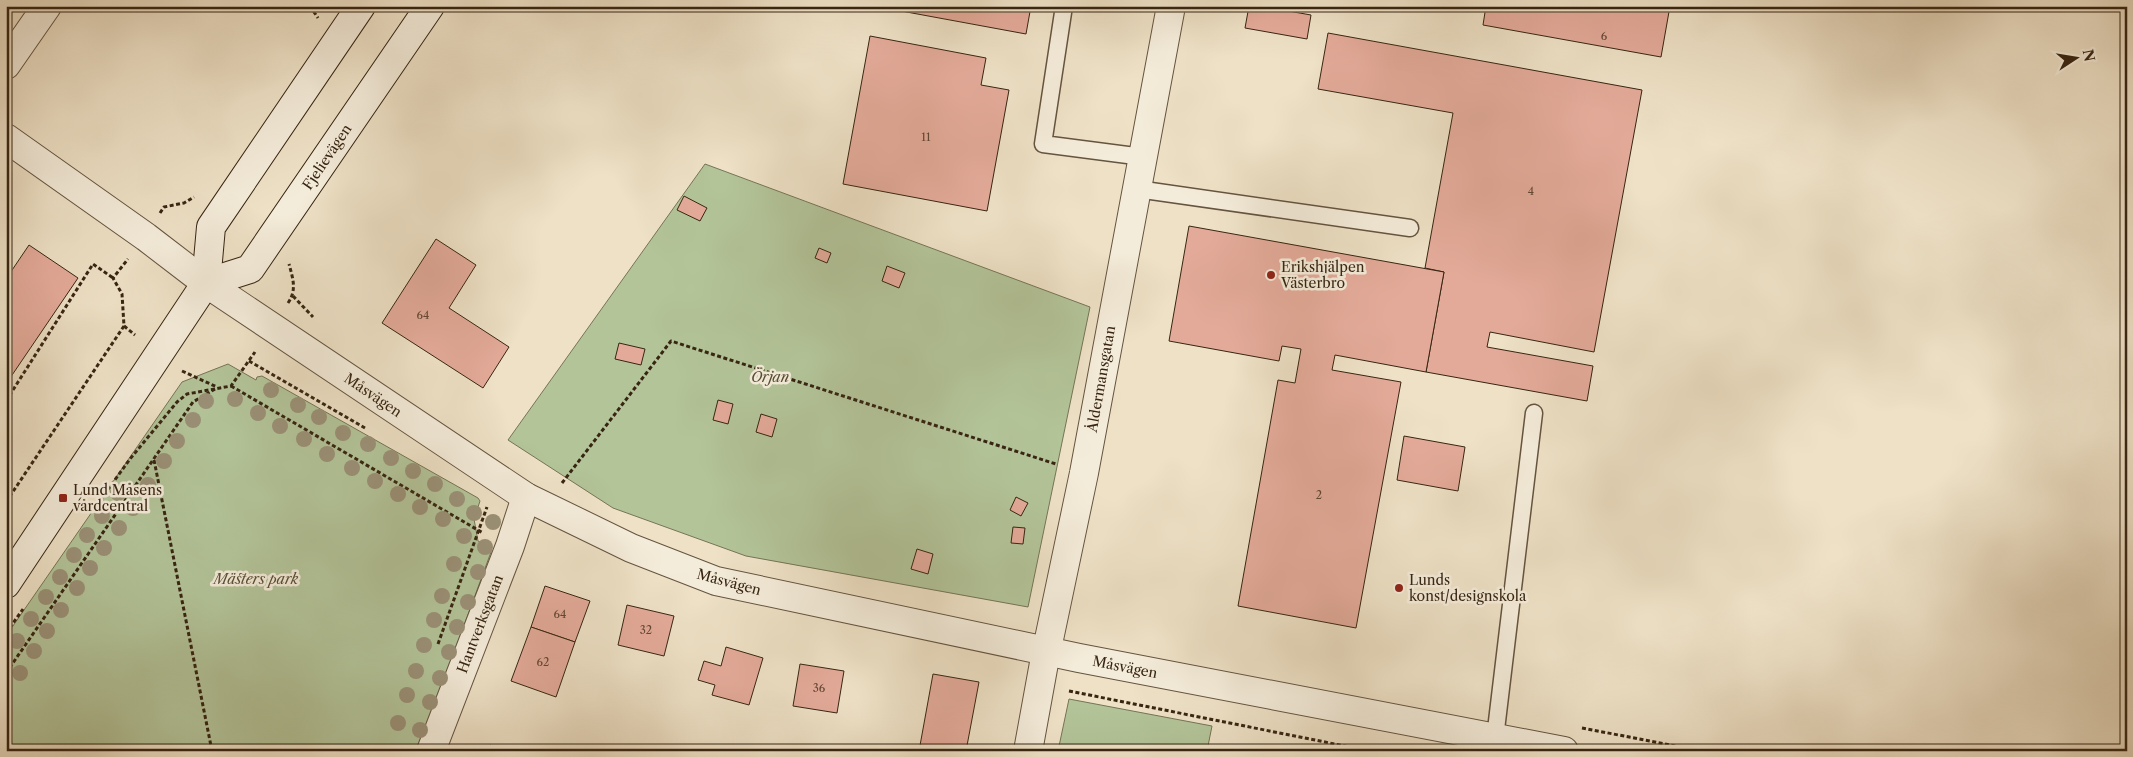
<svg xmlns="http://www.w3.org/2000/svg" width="2133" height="757" font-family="'Libre Caslon Text',serif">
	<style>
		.green { fill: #b3c499; stroke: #757456 }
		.building { fill: #e3aa99; stroke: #372512 }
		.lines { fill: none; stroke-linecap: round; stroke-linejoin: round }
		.service-casing { stroke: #65543f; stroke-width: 19 }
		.minor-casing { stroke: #65543f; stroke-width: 30 }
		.secondary-casing { stroke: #372512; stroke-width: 30 }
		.path { stroke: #372512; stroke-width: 3; stroke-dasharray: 4 2.5; stroke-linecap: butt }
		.service { stroke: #f4ecda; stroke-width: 16 }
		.minor { stroke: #f4ecda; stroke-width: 28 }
		.secondary { stroke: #f4ecda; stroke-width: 28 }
		.tree { fill: #9a9076 }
		.poi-dot { fill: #8f2418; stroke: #f4ecda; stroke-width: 2 }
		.labels { text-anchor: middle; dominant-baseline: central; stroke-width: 5; stroke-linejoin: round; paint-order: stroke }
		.number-label { font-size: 11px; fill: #624634 }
		.street-label { font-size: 14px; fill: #372512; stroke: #f4ecda }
		.poi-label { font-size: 14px; fill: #372512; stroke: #f4ecda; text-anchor: start }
		.park-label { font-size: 14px; font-style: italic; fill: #564d34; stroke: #f4ecda }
	</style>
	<rect width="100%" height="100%" fill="#eee1c6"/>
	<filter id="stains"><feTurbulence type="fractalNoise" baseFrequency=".004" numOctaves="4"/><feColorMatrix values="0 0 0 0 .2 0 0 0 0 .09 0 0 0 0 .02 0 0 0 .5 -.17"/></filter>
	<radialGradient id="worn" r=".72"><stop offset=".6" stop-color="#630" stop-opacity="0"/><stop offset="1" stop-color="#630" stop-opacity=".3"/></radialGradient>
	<!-- green -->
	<g class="green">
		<path d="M 705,164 L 1090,307 L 1028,607 L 746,556 L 613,508 L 508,440 Z"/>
		<path d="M 228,364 L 256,380 L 257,377 L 262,376 L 478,498 L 480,501 L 474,519 L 478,541 L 491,548 L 491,552 L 418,751 L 6,751 L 6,636 L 182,382 Z"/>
		<path d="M 1069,699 L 1212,726 L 1207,751 L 1058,751 Z"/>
	</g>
	<!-- building -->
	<g class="building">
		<path d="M 874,6 L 1031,6 L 1026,34 Z"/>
		<path d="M 1249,6 L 1260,6 L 1311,15 L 1307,39 L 1245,28 Z"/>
		<path d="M 1486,6 L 1670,6 L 1661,57 L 1483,25 Z"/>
		<path d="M 1328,33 L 1642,90 L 1594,352 L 1490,332 L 1487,347 L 1593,366 L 1587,401 L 1426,372 L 1444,272 L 1425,268 L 1453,113 L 1318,89 Z"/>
		<path d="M 870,36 L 986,58 L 981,85 L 1009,90 L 987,211 L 843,184 Z"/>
		<path d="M 684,196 L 707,208 L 700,221 L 677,210 Z"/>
		<path d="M 1189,226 L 1444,272 L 1426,372 L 1335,355 L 1332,370 L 1401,382 L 1356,628 L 1238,606 L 1278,380 L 1295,383 L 1301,349 L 1282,346 L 1279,361 L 1169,341 Z"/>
		<path d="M 436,239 L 476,265 L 449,308 L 509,347 L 483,388 L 382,323 Z"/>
		<path d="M 29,245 L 78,278 L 6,384 L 6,279 Z"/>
		<path d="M 819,248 L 831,253 L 827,263 L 815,258 Z"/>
		<path d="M 887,266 L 905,273 L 899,288 L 882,281 Z"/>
		<path d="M 619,343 L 645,349 L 641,365 L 615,359 Z"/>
		<path d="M 718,400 L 733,404 L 728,424 L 713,420 Z"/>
		<path d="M 761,414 L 777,419 L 772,437 L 756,432 Z"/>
		<path d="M 1404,436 L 1465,447 L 1458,491 L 1397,480 Z"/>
		<path d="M 1016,497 L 1028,503 L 1021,516 L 1010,510 Z"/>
		<path d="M 1013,527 L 1025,528 L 1023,544 L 1011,543 Z"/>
		<path d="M 917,549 L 933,554 L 928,574 L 911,569 Z"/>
		<path d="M 545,586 L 590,601 L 575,642 L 531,627 Z"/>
		<path d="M 627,605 L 674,616 L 664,656 L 618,645 Z"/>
		<path d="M 531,627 L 575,642 L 556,697 L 511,681 Z"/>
		<path d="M 726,647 L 763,658 L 749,705 L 712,695 L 715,685 L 698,680 L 704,661 L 721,666 Z"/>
		<path d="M 800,664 L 844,671 L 837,713 L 793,706 Z"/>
		<path d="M 933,674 L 979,682 L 966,751 L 919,751 Z"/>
		<path d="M 490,745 L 506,751 L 487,751 Z"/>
	</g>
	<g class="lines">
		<defs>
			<g id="service">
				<path d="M 1064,6 L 1043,144 L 1143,157"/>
				<path d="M 1137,189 L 1410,228"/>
				<path d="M 1495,738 L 1534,413"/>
			</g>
			<g id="minor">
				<path d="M 6,65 L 47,6"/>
				<path d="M 6,138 L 146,237 L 206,283 L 526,497 L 631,548 L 716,581 L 1079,658 L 1564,751"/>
				<path d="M 431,751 L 510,546 L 526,497"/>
				<path d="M 1028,751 L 1044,663 L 1084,473 L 1171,6"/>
			</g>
			<g id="secondary">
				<path d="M 206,283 L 250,269 L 430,6"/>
				<path d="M 6,584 L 206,283 L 211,227 L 361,6"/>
			</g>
		</defs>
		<!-- service casing -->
		<use href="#service" class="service-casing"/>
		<!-- minor casing -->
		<use href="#minor" class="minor-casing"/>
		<!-- secondary casing -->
		<use href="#secondary" class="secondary-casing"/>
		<!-- path -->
		<g class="path">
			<path d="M 310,6 L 318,18"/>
			<path d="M 160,213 L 164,207 L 184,203 L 194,197"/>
			<path d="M 293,296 L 313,317"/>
			<path d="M 288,303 C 297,290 293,279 289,264"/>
			<path d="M 124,326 L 135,335"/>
			<path d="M 249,361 L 365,428"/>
			<path d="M 182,371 L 217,387"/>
			<path d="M 231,386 L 483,533"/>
			<path d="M 6,401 L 93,264 L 113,278"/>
			<path d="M 154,460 L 212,751"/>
			<path d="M 562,483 L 671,341 L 1056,464"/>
			<path d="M 6,502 L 124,326 L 122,294 L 113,278 L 128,259"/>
			<path d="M 96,506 L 130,459 L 177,402 L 187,394 L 231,386 L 255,352"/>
			<path d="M 6,633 L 23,609"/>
			<path d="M 438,644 L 487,507"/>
			<path d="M 6,673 L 193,402 L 215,389"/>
			<path d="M 1069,691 L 1370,751"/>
			<path d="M 1582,728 L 1702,751"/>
		</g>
		<!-- service -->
		<use href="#service" class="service"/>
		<!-- minor -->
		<use href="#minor" class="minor"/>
		<!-- secondary -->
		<use href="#secondary" class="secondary"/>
	</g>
	<!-- trees -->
	<g class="tree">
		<circle cx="271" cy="390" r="8"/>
		<circle cx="235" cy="399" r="8"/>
		<circle cx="206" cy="401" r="8"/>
		<circle cx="298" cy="405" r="8"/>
		<circle cx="258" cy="413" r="8"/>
		<circle cx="319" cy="417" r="8"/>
		<circle cx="193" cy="420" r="8"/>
		<circle cx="280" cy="426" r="8"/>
		<circle cx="343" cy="433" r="8"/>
		<circle cx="304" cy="439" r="8"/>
		<circle cx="177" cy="441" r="8"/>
		<circle cx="368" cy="444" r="8"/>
		<circle cx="327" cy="454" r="8"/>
		<circle cx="391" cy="458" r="8"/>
		<circle cx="164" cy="461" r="8"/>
		<circle cx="352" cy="468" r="8"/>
		<circle cx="413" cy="471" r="8"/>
		<circle cx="375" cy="481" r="8"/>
		<circle cx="435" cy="484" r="8"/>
		<circle cx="148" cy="485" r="8"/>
		<circle cx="118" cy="493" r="8"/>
		<circle cx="398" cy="494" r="8"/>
		<circle cx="457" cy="499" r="8"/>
		<circle cx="420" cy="507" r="8"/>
		<circle cx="133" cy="508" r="8"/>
		<circle cx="474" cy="513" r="8"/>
		<circle cx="102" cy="516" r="8"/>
		<circle cx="443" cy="519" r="8"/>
		<circle cx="493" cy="522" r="8"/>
		<circle cx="119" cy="528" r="8"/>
		<circle cx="87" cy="535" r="8"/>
		<circle cx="464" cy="536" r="8"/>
		<circle cx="485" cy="547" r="8"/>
		<circle cx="104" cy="548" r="8"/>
		<circle cx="74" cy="555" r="8"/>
		<circle cx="454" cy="564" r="8"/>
		<circle cx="90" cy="568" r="8"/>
		<circle cx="478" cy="572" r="8"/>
		<circle cx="60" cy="577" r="8"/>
		<circle cx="77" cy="588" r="8"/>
		<circle cx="442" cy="596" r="8"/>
		<circle cx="46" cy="597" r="8"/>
		<circle cx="468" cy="602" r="8"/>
		<circle cx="61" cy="610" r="8"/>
		<circle cx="31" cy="619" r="8"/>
		<circle cx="434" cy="620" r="8"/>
		<circle cx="457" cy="627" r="8"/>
		<circle cx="47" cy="631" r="8"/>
		<circle cx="17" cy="641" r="8"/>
		<circle cx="424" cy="645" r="8"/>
		<circle cx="34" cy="651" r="8"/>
		<circle cx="449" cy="652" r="8"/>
		<circle cx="416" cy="671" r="8"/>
		<circle cx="20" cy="673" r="8"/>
		<circle cx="440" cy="678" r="8"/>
		<circle cx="407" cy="695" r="8"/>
		<circle cx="430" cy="702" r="8"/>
		<circle cx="398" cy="723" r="8"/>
		<circle cx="420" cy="730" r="8"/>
	</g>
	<!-- markers -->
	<g class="poi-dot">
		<circle cx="1271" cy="275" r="5"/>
		<rect x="58" y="493" width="10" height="10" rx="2.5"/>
		<circle cx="1399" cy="588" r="5"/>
	</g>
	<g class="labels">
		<!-- number labels -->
		<g class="number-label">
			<text x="1604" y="36">6</text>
			<text x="926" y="137">11</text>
			<text x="1531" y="191">4</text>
			<text x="423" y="315">64</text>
			<text x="1319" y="495">2</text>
			<text x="560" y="614">64</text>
			<text x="646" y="630">32</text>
			<text x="543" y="662">62</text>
			<text x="819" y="688">36</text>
		</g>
		<!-- street labels -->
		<g class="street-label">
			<text transform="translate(327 157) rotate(-56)">Fjelievägen</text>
			<text transform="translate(1101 379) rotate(-80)">Åldermansgatan</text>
			<text transform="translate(373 395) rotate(34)">Måsvägen</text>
			<text transform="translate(729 582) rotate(15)">Måsvägen</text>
			<text transform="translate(480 624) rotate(-69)">Hantverksgatan</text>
			<text transform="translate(1125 667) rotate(11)">Måsvägen</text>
		</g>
		<!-- poi labels -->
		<g class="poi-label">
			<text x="1281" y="267">Erikshjälpen<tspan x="1281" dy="16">Västerbro</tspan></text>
			<text x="73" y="490">Lund Måsens<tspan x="73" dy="16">vårdcentral</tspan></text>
			<text x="1409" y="580">Lunds<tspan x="1409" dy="16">konst/designskola</tspan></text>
		</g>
		<!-- park labels -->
		<g class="park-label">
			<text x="770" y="377">Örjan</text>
			<text x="256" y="579">Mästers park</text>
		</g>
	</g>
	<!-- margin -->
	<rect width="2133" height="757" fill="none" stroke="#eee1c6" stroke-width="25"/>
	<rect x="8" y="8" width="2118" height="742" fill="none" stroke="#372512" stroke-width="2.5"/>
	<rect x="12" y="12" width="2108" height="732" fill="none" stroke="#372512"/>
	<!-- north arrow -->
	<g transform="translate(2076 58) rotate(78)" stroke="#f4ecda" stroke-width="4" paint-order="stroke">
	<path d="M0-4L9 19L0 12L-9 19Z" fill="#372512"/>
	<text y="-8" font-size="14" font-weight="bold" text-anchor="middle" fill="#372512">N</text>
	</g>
	<rect width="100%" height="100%" filter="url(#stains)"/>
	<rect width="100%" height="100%" fill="url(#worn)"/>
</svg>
